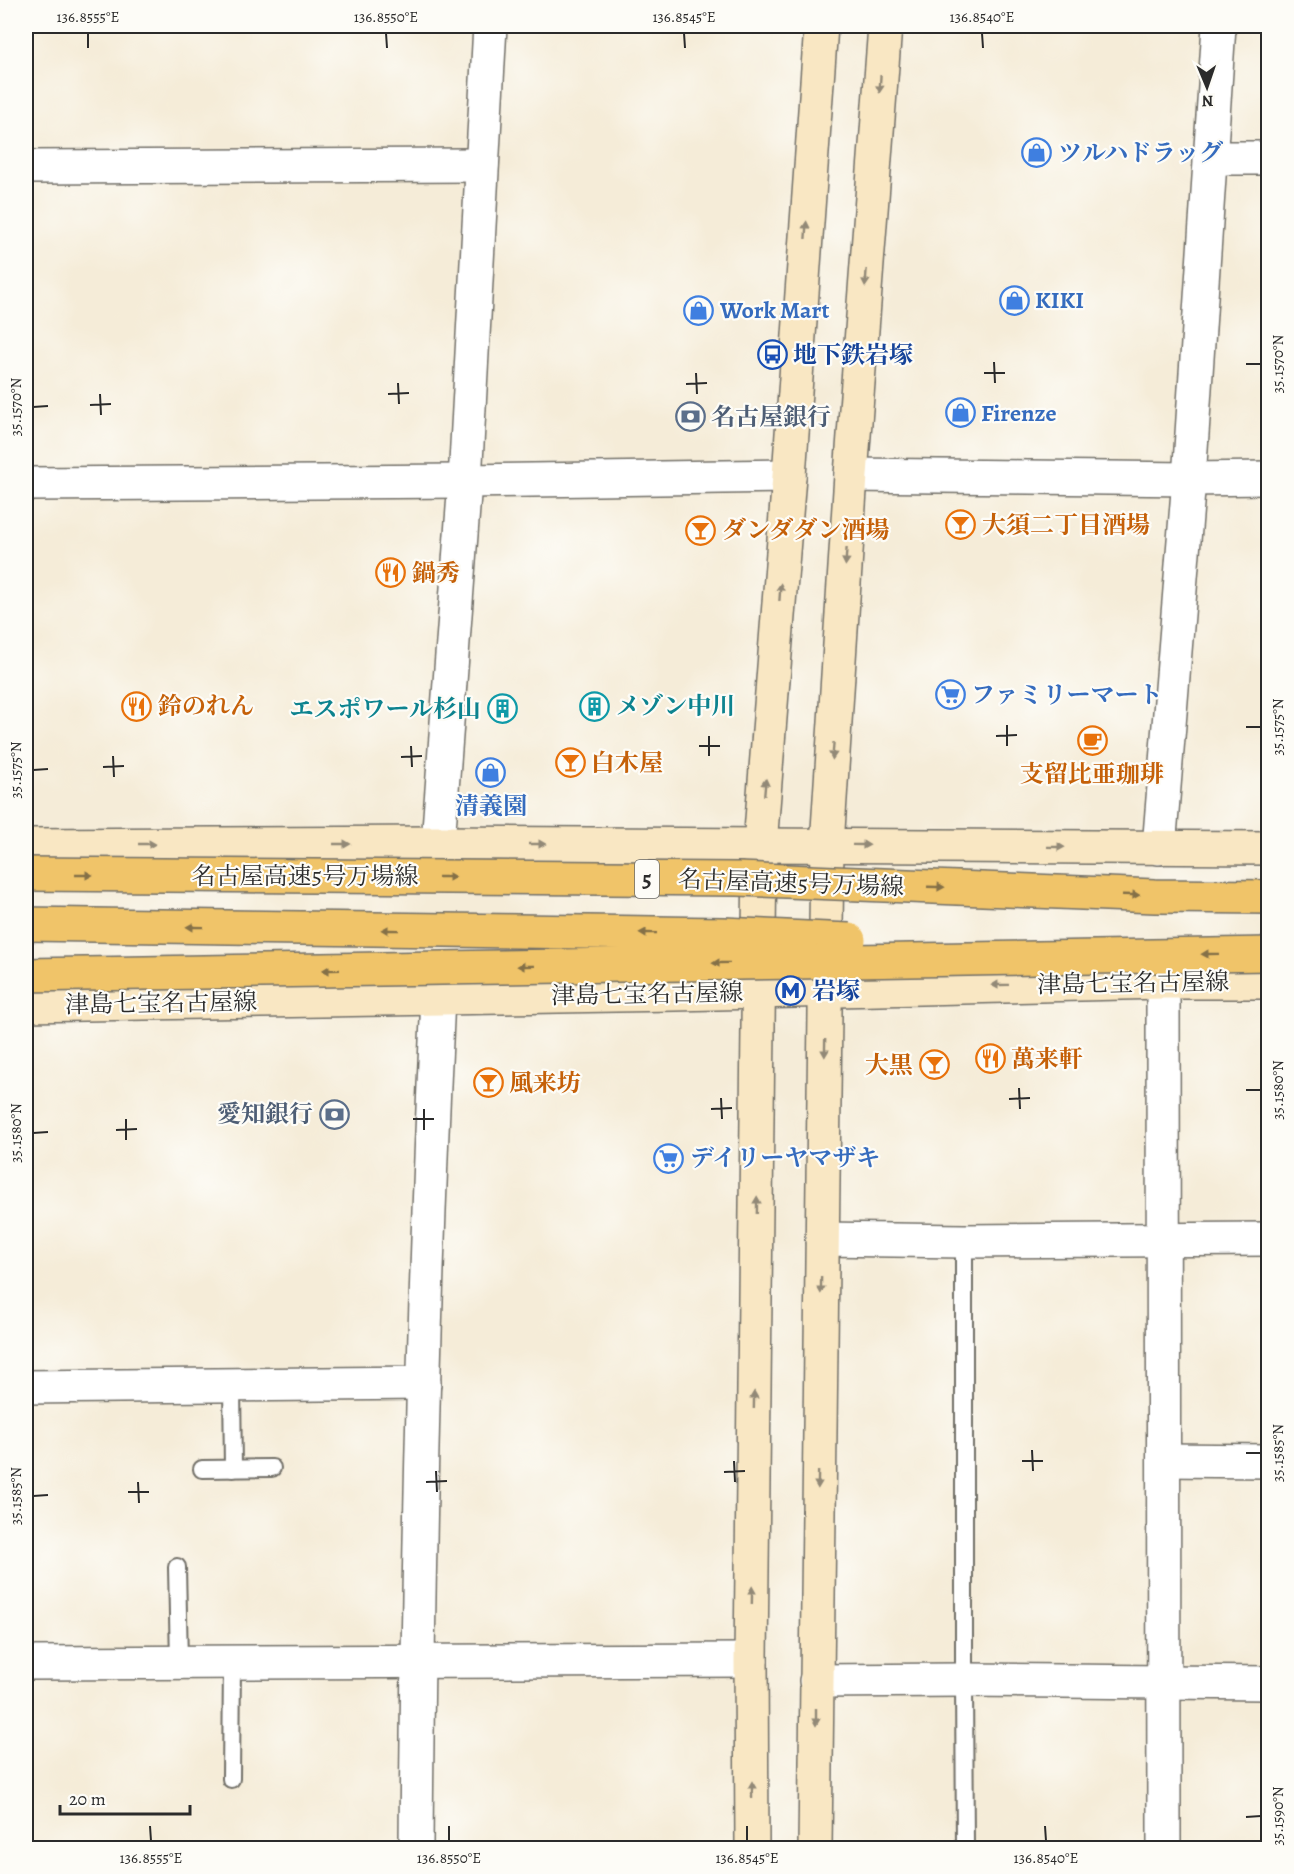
<svg xmlns="http://www.w3.org/2000/svg" width="1294" height="1874" font-family="Alegreya,'Noto Serif JP',serif">
	<style>
		.lines { fill: none; stroke-linecap: round; stroke-linejoin: round }
		.lane-casing { stroke: #726f68; stroke-width: 20 }
		.street-casing { stroke: #726f68; stroke-width: 36 }
		.secondary-casing { stroke: #726f68; stroke-width: 36 }
		.lane { stroke: #fff; stroke-width: 16 }
		.street { stroke: #fff; stroke-width: 33 }
		.secondary { stroke: #f9e7c3; stroke-width: 33 }
		.highway-bridge-casing { stroke: #726f68; stroke-width: 36; stroke-linecap: butt }
		.highway-bridge { stroke: #f0c469; stroke-width: 33 }
		.oneway { fill: #928977 }
		.oneway2 { fill: #847047 }
		.ticks { fill: none; stroke: #2b2b2b; stroke-width: 2 }
		.labels { text-anchor: middle; dominant-baseline: central; stroke-width: 4.5; stroke-linejoin: round; paint-order: stroke }
		.shield { fill: #fdfcf7; stroke: #6a6a68; stroke-width: 1.5 }
		.shield-label { font-size: 22px; font-weight: bold; fill: #2b2b2b }
		.shop-label { font-size: 24px; font-weight: bold; fill: #366cbe; stroke: #fdfcf7; text-anchor: start }
		.transit-label { font-size: 24px; font-weight: bold; fill: #164399; stroke: #fdfcf7; text-anchor: start }
		.service-label { font-size: 24px; font-weight: bold; fill: #4e5e75; stroke: #fdfcf7; text-anchor: start }
		.food-label { font-size: 24px; font-weight: bold; fill: #c56008; stroke: #fdfcf7; text-anchor: start }
		.culture-label { font-size: 24px; font-weight: bold; fill: #0d838f; stroke: #fdfcf7; text-anchor: start }
		.street-label { font-size: 24px; fill: #2b2b2b; stroke: #fdfcf7 }
		.neatline { fill: none; stroke: #2b2b2b; stroke-width: 2 }
		.ticks-label { font-size: 15px; text-anchor: middle; fill: #2b2b2b }
	</style>
	<rect width="100%" height="100%" fill="#fdfcf7"/>
	<filter id="ink" filterUnits="userSpaceOnUse"><feTurbulence type="fractalNoise" baseFrequency=".0167" numOctaves="2"/><feDisplacementMap in="SourceGraphic" scale="12" xChannelSelector="R" yChannelSelector="G"/><feConvolveMatrix kernelMatrix="1 2 1 2 8 2 1 2 1" color-interpolation-filters="sRGB"/></filter>
	<filter id="wash" filterUnits="userSpaceOnUse"><feTurbulence type="fractalNoise" baseFrequency=".008" numOctaves="4" result="noise"/><feDisplacementMap in="SourceGraphic" scale="24" xChannelSelector="R" yChannelSelector="G"/><feGaussianBlur stdDeviation="1.35" result="paint"/><feColorMatrix in="noise" values="0 0 0 0 0 0 0 0 0 0 0 0 0 0 0 0 0 1.4 0 .05"/><feComposite in="paint" operator="in"/></filter>
	<g filter="url(#wash)">
		<rect width="100%" height="100%" fill="#f5ecd8"/>
	</g>
	<g filter="url(#ink)">
		<g class="lines">
			<defs>
				<g id="lane">
					<path d="M 964,1241 L 964,1680 L 965,1848"/>
					<path d="M 232,1385 L 233,1469"/>
					<path d="M 202,1469 L 272,1468"/>
					<path d="M 177,1567 L 179,1662"/>
					<path d="M 231,1779 L 232,1662"/>
				</g>
				<g id="street">
					<path d="M 1210,158 L 1268,158"/>
					<path d="M 26,167 L 482,165"/>
					<path d="M 851,475 L 1189,479 L 1268,478"/>
					<path d="M 26,484 L 465,481 L 789,476"/>
					<path d="M 438,843 L 465,481 L 490,26"/>
					<path d="M 1159,848 L 1189,479 L 1219,26"/>
					<path d="M 1163,982 L 1164,1848"/>
					<path d="M 822,1239 L 964,1241 L 1268,1239"/>
					<path d="M 26,1387 L 424,1383"/>
					<path d="M 1164,1460 L 1268,1461"/>
					<path d="M 26,1663 L 751,1660"/>
					<path d="M 816,1681 L 964,1680 L 1268,1683"/>
					<path d="M 416,1848 C 418,1565 424,1282 438,999"/>
				</g>
				<g id="secondary">
					<path d="M 26,845 L 438,843 L 1268,848"/>
					<path d="M 26,1005 L 675,994 L 1163,982 L 1268,982"/>
					<path d="M 752,1848 L 751,1660 L 760,845 L 789,476 L 821,26"/>
					<path d="M 815,1848 L 827,845 L 851,475 L 885,26"/>
				</g>
			</defs>
			<!-- lane casing -->
			<use href="#lane" class="lane-casing"/>
			<!-- street casing -->
			<use href="#street" class="street-casing"/>
			<!-- secondary casing -->
			<use href="#secondary" class="secondary-casing"/>
			<!-- lane -->
			<use href="#lane" class="lane"/>
			<!-- street -->
			<use href="#street" class="street"/>
			<!-- secondary -->
			<use href="#secondary" class="secondary"/>
			<defs>
				<g id="highway-bridge">
					<path d="M 26,874 L 738,879 L 1155,896 L 1268,897"/>
					<path d="M 26,924 L 724,934 L 849,940"/>
					<path d="M 26,975 L 1268,954"/>
				</g>
			</defs>
			<!-- highway-bridge casing -->
			<use href="#highway-bridge" class="highway-bridge-casing"/>
			<!-- highway-bridge -->
			<use href="#highway-bridge" class="highway-bridge"/>
		</g>
		<!-- one-way arrows -->
		<defs><path id="oneway-solid" d="M-6-.8H1V-3.2L6.5 0L1 3.2V.8H-6Z" transform="scale(1.5)"/></defs>
		<g class="oneway">
			<use href="#oneway-solid" transform="translate(880 84) rotate(94)"/>
			<use href="#oneway-solid" transform="translate(806 230) rotate(-86)"/>
			<use href="#oneway-solid" transform="translate(866 278) rotate(94)"/>
			<use href="#oneway-solid" transform="translate(846 557) rotate(94)"/>
			<use href="#oneway-solid" transform="translate(780 592) rotate(-86)"/>
			<use href="#oneway-solid" transform="translate(833 751) rotate(94)"/>
			<use href="#oneway-solid" transform="translate(765 787) rotate(-85)"/>
			<use href="#oneway-solid" transform="translate(147 844)"/>
			<use href="#oneway-solid" transform="translate(342 844)"/>
			<use href="#oneway-solid" transform="translate(537 844)"/>
			<use href="#oneway-solid" transform="translate(861 845) rotate(1)"/>
			<use href="#oneway-solid" transform="translate(1056 847) rotate(1)"/>
			<use href="#oneway-solid" transform="translate(1000 985) rotate(179)"/>
			<use href="#oneway-solid" transform="translate(825 1048) rotate(91)"/>
			<use href="#oneway-solid" transform="translate(757 1205) rotate(-89)"/>
			<use href="#oneway-solid" transform="translate(821 1285) rotate(91)"/>
			<use href="#oneway-solid" transform="translate(754 1400) rotate(-89)"/>
			<use href="#oneway-solid" transform="translate(818 1480) rotate(91)"/>
			<use href="#oneway-solid" transform="translate(752 1595) rotate(-89)"/>
			<use href="#oneway-solid" transform="translate(816 1717) rotate(90)"/>
			<use href="#oneway-solid" transform="translate(752 1790) rotate(-90)"/>
		</g>
		<g class="oneway2">
			<use href="#oneway-solid" transform="translate(84 875)"/>
			<use href="#oneway-solid" transform="translate(447 877)"/>
			<use href="#oneway-solid" transform="translate(936 887) rotate(2)"/>
			<use href="#oneway-solid" transform="translate(1131 895) rotate(2)"/>
			<use href="#oneway-solid" transform="translate(195 927) rotate(-179)"/>
			<use href="#oneway-solid" transform="translate(390 930) rotate(-179)"/>
			<use href="#oneway-solid" transform="translate(648 933) rotate(-179)"/>
			<use href="#oneway-solid" transform="translate(1210 954) rotate(179)"/>
			<use href="#oneway-solid" transform="translate(721 963) rotate(179)"/>
			<use href="#oneway-solid" transform="translate(526 966) rotate(179)"/>
			<use href="#oneway-solid" transform="translate(331 970) rotate(179)"/>
		</g>
	</g>
	<!-- ticks -->
	<path class="ticks" d="M 88,33 L 88,48M 386,33 L 387,48M 684,33 L 685,48M 982,33 L 983,48M 994,362 L 995,383M 1246,364 L 1261,364M 696,373 L 697,394M 984,373 L 1005,373M 398,383 L 399,404M 686,384 L 707,383M 100,394 L 101,415M 388,394 L 409,393M 90,405 L 111,404M 33,407 L 48,406M 1007,725 L 1007,746M 1246,727 L 1261,727M 709,736 L 709,756M 996,736 L 1017,735M 411,746 L 412,767M 699,746 L 720,746M 113,756 L 114,777M 401,757 L 422,756M 103,767 L 124,766M 33,770 L 48,769M 1019,1088 L 1020,1109M 1246,1090 L 1261,1090M 721,1098 L 722,1119M 1009,1099 L 1030,1098M 424,1109 L 424,1130M 711,1109 L 732,1108M 126,1119 L 126,1140M 413,1119 L 434,1119M 116,1130 L 137,1129M 33,1133 L 48,1132M 1032,1450 L 1033,1471M 1246,1453 L 1261,1453M 734,1461 L 735,1482M 1022,1461 L 1043,1461M 436,1471 L 437,1492M 724,1472 L 745,1471M 138,1482 L 139,1503M 426,1482 L 447,1481M 128,1492 L 149,1492M 33,1496 L 48,1495M 1246,1817 L 1261,1816M 150,1826 L 151,1841M 449,1826 L 449,1841M 747,1826 L 747,1841M 1045,1826 L 1046,1841"/>
	<!-- icons -->
	<defs>
		<symbol id="shop-ring" viewBox="-11 -11 22 22"><circle r="9.5" fill="#fdfcf7" stroke="#3f7fe0" stroke-width="1.5"/><path d="M-5-2.5h2.3a2.7 3.5 0 0 1 5.4 0H5L5.5 6h-11ZM-1.5-2.5h3a1.5 2.3 0 0 0-3 0Z" fill="#3f7fe0"/></symbol>
		<symbol id="bus-ring" viewBox="-11 -11 22 22"><circle r="9.5" fill="#fdfcf7" stroke="#1a4fb4" stroke-width="1.5"/><path d="M-5-6H5V4H4V6H2V4H-2V6H-4V4H-5ZM-3.5-4V0h7V-4ZM-3.5 1.2v1.5H-2V1.2ZM2 1.2v1.5H3.5V1.2Z" fill="#1a4fb4"/></symbol>
		<symbol id="bank-ring" viewBox="-11 -11 22 22"><circle r="9.5" fill="#fdfcf7" stroke="#5c6f8a" stroke-width="1.5"/><path d="M-6-4H6V4H-6ZM0-2.3a2.3 2.3 0 1 0 0 4.6a2.3 2.3 0 1 0 0-4.6Z" fill="#5c6f8a"/></symbol>
		<symbol id="bar-ring" viewBox="-11 -11 22 22"><circle r="9.5" fill="#fdfcf7" stroke="#e8710a" stroke-width="1.5"/><path d="M-6-5H6L.8 .8V4.5H3.5V6h-7V4.5H-.8V.8Z" fill="#e8710a"/></symbol>
		<symbol id="restaurant-ring" viewBox="-11 -11 22 22"><circle r="9.5" fill="#fdfcf7" stroke="#e8710a" stroke-width="1.5"/><path d="M-5-6h1v4h1v-4h1v4h1v-4h1v5L-1.5 .5V6h-2V.5L-5-1ZM5-6V6H3V1.5H1.5Q1.5-4 5-6Z" fill="#e8710a"/></symbol>
		<symbol id="supermarket-ring" viewBox="-11 -11 22 22"><circle r="9.5" fill="#fdfcf7" stroke="#3f7fe0" stroke-width="1.5"/><path d="M-6-5.5h2.5l.6 2H6L4.5 2H-2.5L-4.4-4H-6ZM-1.5 3.2a1.3 1.3 0 1 0 .1 0ZM3 3.2a1.3 1.3 0 1 0 .1 0Z" fill="#3f7fe0"/></symbol>
		<symbol id="building-ring" viewBox="-11 -11 22 22"><circle r="9.5" fill="#fdfcf7" stroke="#0f9aa8" stroke-width="1.5"/><path d="M-4-6H4V6H1V3H-1V6H-4ZM-2.5-4.3h1.7v1.8h-1.7ZM.8-4.3h1.7v1.8H.8ZM-2.5-1h1.7V.8h-1.7ZM.8-1h1.7V.8H.8Z" fill="#0f9aa8"/></symbol>
		<symbol id="cafe-ring" viewBox="-11 -11 22 22"><circle r="9.5" fill="#fdfcf7" stroke="#e8710a" stroke-width="1.5"/><path d="M-5.5-4.5H6V0H3Q3 3.5 0 3.5H-2.5Q-5.5 3.5-5.5 0ZM3-3.2v2h1.7v-2ZM-6 4.5H4V6H-6Z" fill="#e8710a"/></symbol>
		<symbol id="metro-ring" viewBox="-11 -11 22 22"><circle r="9.5" fill="#fdfcf7" stroke="#1a4fb4" stroke-width="1.5"/><path d="M-5.5 5V-5H-3L0 0L3-5H5.5V5H3V-.5L0 4L-3-.5V5Z" fill="#1a4fb4"/></symbol>
	</defs>
	<g fill-rule="evenodd">
		<use href="#shop-ring" x="1020" y="136" width="33" height="33"/>
		<use href="#shop-ring" x="998" y="284" width="33" height="33"/>
		<use href="#shop-ring" x="682" y="294" width="33" height="33"/>
		<use href="#bus-ring" x="756" y="338" width="33" height="33"/>
		<use href="#shop-ring" x="944" y="396" width="33" height="33"/>
		<use href="#bank-ring" x="674" y="400" width="33" height="33"/>
		<use href="#bar-ring" x="944" y="508" width="33" height="33"/>
		<use href="#bar-ring" x="684" y="514" width="33" height="33"/>
		<use href="#restaurant-ring" x="374" y="556" width="33" height="33"/>
		<use href="#supermarket-ring" x="934" y="678" width="33" height="33"/>
		<use href="#restaurant-ring" x="120" y="690" width="33" height="33"/>
		<use href="#building-ring" x="578" y="690" width="33" height="33"/>
		<use href="#building-ring" x="486" y="692" width="33" height="33"/>
		<use href="#cafe-ring" x="1076" y="724" width="33" height="33"/>
		<use href="#bar-ring" x="554" y="746" width="33" height="33"/>
		<use href="#shop-ring" x="474" y="756" width="33" height="33"/>
		<use href="#metro-ring" x="774" y="974" width="33" height="33"/>
		<use href="#restaurant-ring" x="974" y="1042" width="33" height="33"/>
		<use href="#bar-ring" x="918" y="1048" width="33" height="33"/>
		<use href="#bar-ring" x="472" y="1066" width="33" height="33"/>
		<use href="#bank-ring" x="318" y="1098" width="33" height="33"/>
		<use href="#supermarket-ring" x="652" y="1142" width="33" height="33"/>
	</g>
	<g class="labels">
		<!-- shield labels -->
		<rect class="shield" x="635" y="860" width="24" height="38" rx="4.5"/>
		<g class="shield-label">
			<text x="647" y="879">5</text>
		</g>
		<!-- shop labels -->
		<g class="shop-label">
			<text x="1058" y="153">ツルハドラッグ</text>
			<text x="1035" y="300">KIKI</text>
			<text x="720" y="310">Work Mart</text>
			<text x="981" y="413">Firenze</text>
			<text x="971" y="695">ファミリーマート</text>
			<text x="491" y="806" text-anchor="middle">清義園</text>
			<text x="690" y="1158">デイリーヤマザキ</text>
		</g>
		<!-- transit labels -->
		<g class="transit-label">
			<text x="793" y="355">地下鉄岩塚</text>
			<text x="812" y="991">岩塚</text>
		</g>
		<!-- service labels -->
		<g class="service-label">
			<text x="711" y="417">名古屋銀行</text>
			<text x="313" y="1114" text-anchor="end">愛知銀行</text>
		</g>
		<!-- food labels -->
		<g class="food-label">
			<text x="982" y="525">大須二丁目酒場</text>
			<text x="722" y="530">ダンダダン酒場</text>
			<text x="412" y="573">鍋秀</text>
			<text x="158" y="706">鈴のれん</text>
			<text x="591" y="763">白木屋</text>
			<text x="1092" y="774" text-anchor="middle">支留比亜珈琲</text>
			<text x="1011" y="1059">萬来軒</text>
			<text x="913" y="1065" text-anchor="end">大黒</text>
			<text x="509" y="1083">風来坊</text>
		</g>
		<!-- culture labels -->
		<g class="culture-label">
			<text x="616" y="706">メゾン中川</text>
			<text x="481" y="709" text-anchor="end">エスポワール杉山</text>
		</g>
		<!-- street labels -->
		<g class="street-label">
			<text x="305" y="876">名古屋高速5号万場線</text>
			<text transform="translate(791 883) rotate(2)">名古屋高速5号万場線</text>
			<text transform="translate(1133 983) rotate(-1)">津島七宝名古屋線</text>
			<text transform="translate(647 994) rotate(-1)">津島七宝名古屋線</text>
			<text transform="translate(161 1003) rotate(-1)">津島七宝名古屋線</text>
		</g>
	</g>
	<!-- margin -->
	<rect width="1294" height="1874" fill="none" stroke="#fdfcf7" stroke-width="66"/>
	<!-- north arrow -->
	<g transform="translate(1207 87) rotate(178)" stroke="#fdfcf7" stroke-width="4.5" paint-order="stroke">
	<path d="M0-4.5L10 22L0 15L-10 22Z" fill="#2b2b2b"/>
	<text y="-9" font-size="16" font-weight="bold" text-anchor="middle" fill="#2b2b2b">N</text>
	</g>
	<!-- scale -->
	<path d="M60 1805v9h130v-9" fill="none" stroke="#2b2b2b" stroke-width="3"/>
	<text x="69" y="1805" font-size="18" fill="#2b2b2b" stroke="#fdfcf7" stroke-width="4.5" paint-order="stroke">20 m</text>
	<rect x="33" y="33" width="1228" height="1808" class="neatline"/>
	<g class="ticks-label">
		<text x="88" y="22">136.8555°E</text>
		<text x="386" y="22">136.8550°E</text>
		<text x="684" y="22">136.8545°E</text>
		<text x="982" y="22">136.8540°E</text>
		<text transform="translate(1278 364) rotate(-90)" y="5">35.1570°N</text>
		<text transform="translate(16 407) rotate(-90)" y="5">35.1570°N</text>
		<text transform="translate(1278 727) rotate(-90)" y="5">35.1575°N</text>
		<text transform="translate(16 770) rotate(-90)" y="5">35.1575°N</text>
		<text transform="translate(1278 1090) rotate(-90)" y="5">35.1580°N</text>
		<text transform="translate(16 1133) rotate(-90)" y="5">35.1580°N</text>
		<text transform="translate(1278 1453) rotate(-90)" y="5">35.1585°N</text>
		<text transform="translate(16 1496) rotate(-90)" y="5">35.1585°N</text>
		<text transform="translate(1278 1816) rotate(-90)" y="5">35.1590°N</text>
		<text x="151" y="1863">136.8555°E</text>
		<text x="449" y="1863">136.8550°E</text>
		<text x="747" y="1863">136.8545°E</text>
		<text x="1046" y="1863">136.8540°E</text>
	</g>
</svg>
